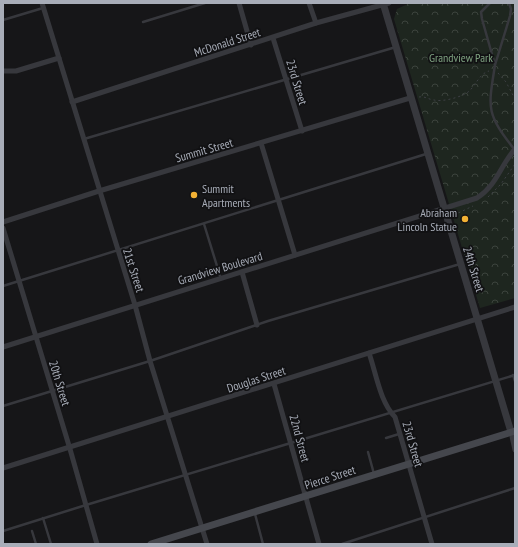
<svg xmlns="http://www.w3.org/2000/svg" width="518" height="547" font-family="'PT Sans Narrow',sans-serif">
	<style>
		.park { fill: url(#park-crowns) }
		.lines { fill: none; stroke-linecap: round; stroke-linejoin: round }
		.path { stroke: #3d3f44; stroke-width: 1; stroke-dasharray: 2 3; stroke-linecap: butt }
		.service { stroke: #37383d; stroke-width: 2.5 }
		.minor { stroke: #37383d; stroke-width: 5 }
		.tertiary { stroke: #37383d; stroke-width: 7 }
		.secondary { stroke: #45474d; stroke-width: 7 }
		.poi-dot { fill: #f2b134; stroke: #111113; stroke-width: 1.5 }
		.labels { text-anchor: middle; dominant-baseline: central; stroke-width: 3.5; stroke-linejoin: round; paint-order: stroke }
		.street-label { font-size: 12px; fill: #a8adb8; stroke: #111113 }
		.park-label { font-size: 12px; fill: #7fa381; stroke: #111113 }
		.poi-label { font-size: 12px; fill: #a8adb8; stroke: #111113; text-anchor: start }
	</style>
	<defs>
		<pattern id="park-crowns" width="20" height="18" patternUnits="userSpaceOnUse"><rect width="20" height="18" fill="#1e261f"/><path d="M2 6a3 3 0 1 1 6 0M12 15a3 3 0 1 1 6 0" fill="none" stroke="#3c433d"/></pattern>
	</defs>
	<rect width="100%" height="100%" fill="#161618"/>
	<!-- park -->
	<path class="park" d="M 410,3 L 515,3 L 515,298 L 480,308 L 394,19 L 397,9 Z"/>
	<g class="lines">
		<!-- path -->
		<g class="path">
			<path d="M 498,73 L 506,82 L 515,99"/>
			<path d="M 419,97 C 425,96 427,99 434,100 C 442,102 457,98 465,94 C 475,89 478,74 489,71"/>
			<path d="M 488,197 L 501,184 L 515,164"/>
			<path d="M 454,215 L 473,206"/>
		</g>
		<!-- service -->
		<g class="service">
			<path d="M 490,3 L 481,12 L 482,19 L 495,65 L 510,16 L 511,9 L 509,3"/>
			<path d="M 3,20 L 43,8"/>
			<path d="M 143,22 L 205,3"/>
			<path d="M 495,65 C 488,109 486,113 514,149"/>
			<path d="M 84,139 L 396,47"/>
			<path d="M 204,224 L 221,279"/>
			<path d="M 3,286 L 426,154"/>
			<path d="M 513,375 L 515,381"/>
			<path d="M 3,406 L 150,361 L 268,321 L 460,264"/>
			<path d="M 386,438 L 399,434"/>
			<path d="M 368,452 L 374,474"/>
			<path d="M 255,514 L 263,544"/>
			<path d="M 43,518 L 51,544"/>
			<path d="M 3,531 L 86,505 L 515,375"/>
			<path d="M 32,531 L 36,544"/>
			<path d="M 342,544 L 515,488"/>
		</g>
		<!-- minor -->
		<g class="minor">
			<path d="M 42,3 L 135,305 L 150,361 L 207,544"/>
			<path d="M 239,3 L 251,45"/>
			<path d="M 309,3 L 316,23"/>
			<path d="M 273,38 L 302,131"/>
			<path d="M 3,71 L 16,71 L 59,58"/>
			<path d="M 72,102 L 316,23 L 389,3"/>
			<path d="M 261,143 L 295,255"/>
			<path d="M 3,222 L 99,191 L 410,98"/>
			<path d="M 3,228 L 70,449 L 97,544"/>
			<path d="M 242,272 L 257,325"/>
			<path d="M 3,347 L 477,198 C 497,185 500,166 515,149"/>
			<path d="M 369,353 C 376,373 380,402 395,417 L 432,544"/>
			<path d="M 274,384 L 319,544"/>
			<path d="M 511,432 L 515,450"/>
			<path d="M 3,468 L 515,307"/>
		</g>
		<!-- tertiary -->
		<path class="tertiary" d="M 383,3 L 511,432"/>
		<!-- secondary -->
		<path class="secondary" d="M 151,544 L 515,431"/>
	</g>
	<!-- markers -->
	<g class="poi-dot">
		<circle cx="194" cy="195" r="4"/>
		<circle cx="465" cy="219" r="4"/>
	</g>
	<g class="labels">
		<!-- street labels -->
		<g class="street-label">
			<text transform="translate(227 42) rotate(-18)">McDonald Street</text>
			<text transform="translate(297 82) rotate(73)">23rd Street</text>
			<text transform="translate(204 150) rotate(-16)">Summit Street</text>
			<text transform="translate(220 268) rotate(-17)">Grandview Boulevard</text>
			<text transform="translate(474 269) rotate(73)">24th Street</text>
			<text transform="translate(134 270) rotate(72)">21st Street</text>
			<text transform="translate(256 379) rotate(-18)">Douglas Street</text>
			<text transform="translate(60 383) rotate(73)">20th Street</text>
			<text transform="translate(300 438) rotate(75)">22nd Street</text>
			<text transform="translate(413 444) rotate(74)">23rd Street</text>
			<text transform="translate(330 477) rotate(-18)">Pierce Street</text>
		</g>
		<!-- park labels -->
		<g class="park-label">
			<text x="461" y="57">Grandview Park</text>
		</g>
		<!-- poi labels -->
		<g class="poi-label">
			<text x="202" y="188">Summit<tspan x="202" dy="14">Apartments</tspan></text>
			<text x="457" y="212" text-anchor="end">Abraham<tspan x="457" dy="14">Lincoln Statue</tspan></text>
		</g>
	</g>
	<!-- border -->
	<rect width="518" height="547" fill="none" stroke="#a8adb8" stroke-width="8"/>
</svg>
